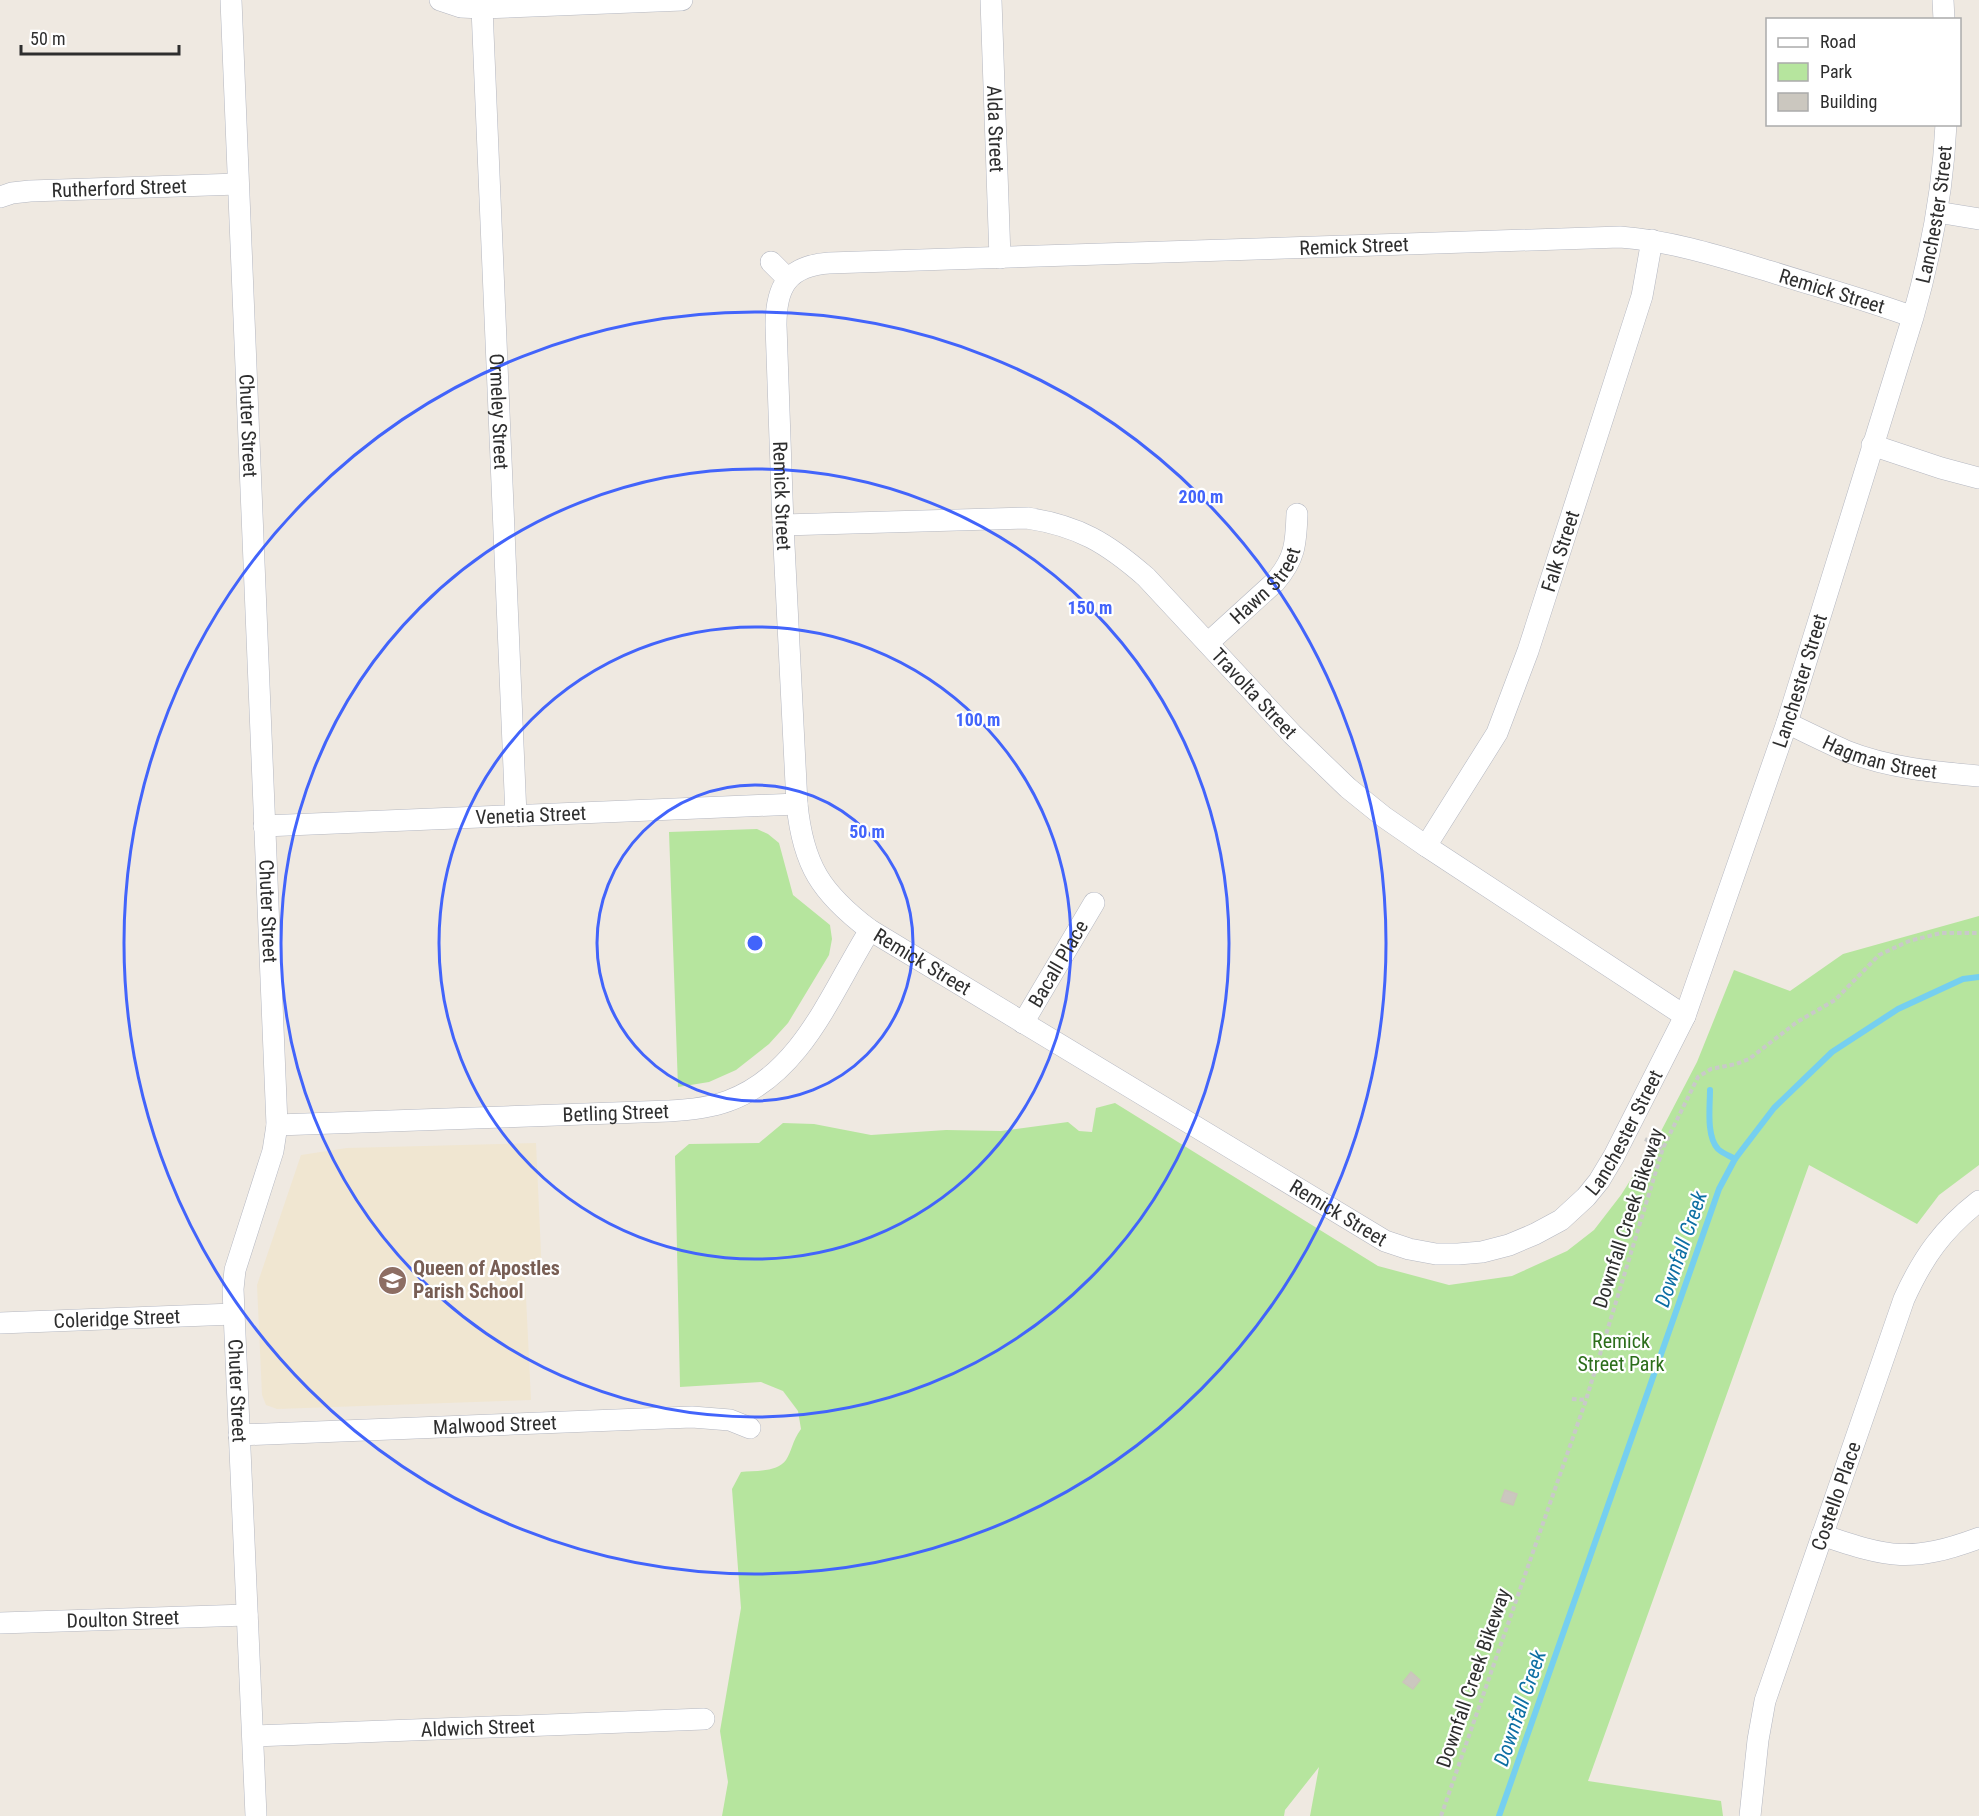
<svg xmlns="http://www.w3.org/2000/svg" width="1979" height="1816" font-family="'Roboto Condensed',sans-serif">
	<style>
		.education { fill: #f0e6d1 }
		.green { fill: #b6e59e }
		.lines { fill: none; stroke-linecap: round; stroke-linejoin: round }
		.stream { stroke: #75cff0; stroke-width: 6 }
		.building { fill: #cbc7bf; stroke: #cbc5ba; stroke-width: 1.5 }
		.minor-casing { stroke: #b4b7c1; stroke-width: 22 }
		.path { stroke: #c9c9c9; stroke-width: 4; stroke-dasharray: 4.5 3; stroke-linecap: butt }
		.minor { stroke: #fff; stroke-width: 21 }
		.ring { fill: none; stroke: #4264fb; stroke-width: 3 }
		.labels { text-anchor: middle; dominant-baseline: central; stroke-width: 4.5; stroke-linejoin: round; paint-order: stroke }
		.street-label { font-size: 20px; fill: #2e2e2e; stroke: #fff }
		.education-label { font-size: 20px; font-weight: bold; fill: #785e54; stroke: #fff; text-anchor: start }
		.park-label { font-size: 20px; fill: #2c6e1b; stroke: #fff }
		.water-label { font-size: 21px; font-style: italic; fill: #0d6fa3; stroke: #fff }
		.centre { fill: #4264fb; stroke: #fff; stroke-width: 3 }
		.ring-label { font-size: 18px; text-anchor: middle; font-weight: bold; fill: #4264fb; stroke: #fff; stroke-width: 4.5; stroke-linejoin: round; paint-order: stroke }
	</style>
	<rect width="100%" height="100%" fill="#efe9e1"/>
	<!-- education -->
	<path class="education" d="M 536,1143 L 542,1275 L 525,1276 L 531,1400 L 277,1409 L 266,1405 L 262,1395 L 257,1285 L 301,1155 L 347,1148 Z"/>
	<!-- green -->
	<g class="green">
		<path d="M 757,829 L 768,834 L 779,843 L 793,895 L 830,925 L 832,939 L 829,955 L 788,1023 L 769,1044 L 736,1070 L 709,1082 L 678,1087 L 669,832 Z"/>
		<path d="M 1979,916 L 1979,1165 L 1939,1195 L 1917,1224 L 1809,1165 L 1588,1781 L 1721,1801 L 1723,1816 L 1310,1816 L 1319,1767 L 1285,1810 L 1284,1816 L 722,1816 L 728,1782 L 720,1731 L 741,1608 L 732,1489 L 741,1472 C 754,1471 778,1472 786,1460 C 792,1451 792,1441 801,1429 L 798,1411 L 783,1391 L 761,1382 L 680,1387 L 675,1156 L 689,1144 L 759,1143 L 783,1123 L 814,1124 L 871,1135 L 946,1130 L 1001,1131 L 1068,1122 L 1079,1131 L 1092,1132 L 1096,1108 L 1115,1103 L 1378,1266 L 1449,1285 L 1512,1276 L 1567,1251 L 1594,1230 L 1621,1195 L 1659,1135 L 1697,1062 L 1734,970 L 1790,991 L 1843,954 Z"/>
	</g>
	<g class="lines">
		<!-- stream -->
		<g class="stream">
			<path d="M 1710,1090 C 1710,1106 1706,1136 1718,1149 C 1722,1153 1730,1156 1735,1159"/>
			<path d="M 1499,1816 L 1719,1189 L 1735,1159 L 1774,1108 L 1832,1052 L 1898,1009 L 1963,979 L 1979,977"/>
		</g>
	</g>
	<!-- building -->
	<g class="building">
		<path d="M 1505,1490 L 1517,1494 L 1513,1505 L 1501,1501 Z"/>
		<path d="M 1411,1672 L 1420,1680 L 1413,1689 L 1403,1682 Z"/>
	</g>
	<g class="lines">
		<defs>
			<g id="minor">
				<path id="s1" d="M 231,0 L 277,1125 L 273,1151 L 235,1270 L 233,1289 L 256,1816"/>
				<path d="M 440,0 L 461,7 L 482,8 L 682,0"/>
				<path id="s2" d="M 991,0 L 1000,258"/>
				<path d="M 1943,0 L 1944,20"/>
				<path id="s3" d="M 482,8 L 516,816"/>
				<path id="s4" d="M 0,197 L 12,193 L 30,191 L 238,184"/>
				<path d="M 1937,212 L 1979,219"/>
				<path d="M 771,262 L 788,279"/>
				<path id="s5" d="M 1913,317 C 1867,300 1819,287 1772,272 C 1722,257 1673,241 1620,237 L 829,263 C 788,266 776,286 776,325 L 783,525 L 797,804 C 803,865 821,893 870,930 L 1385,1241 L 1409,1249 L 1436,1254 L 1458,1254 L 1482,1252 L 1509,1245 L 1535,1234 L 1561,1220 L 1586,1197 L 1599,1181 L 1614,1156 L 1685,1016 L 1787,723 L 1913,317 C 1931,254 1943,190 1946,124"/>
				<path d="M 1872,445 L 1941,468 L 1979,478"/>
				<path id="s6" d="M 783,525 L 1027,518 C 1079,526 1107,543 1146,577 L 1292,734 L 1348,788 L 1384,817 L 1426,846 L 1685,1016"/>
				<path id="s7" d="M 1208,643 L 1275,582 C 1295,559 1296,544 1297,514"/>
				<path id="s8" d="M 1787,723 C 1806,732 1826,742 1846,751 C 1889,768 1934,772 1979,776"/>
				<path id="s9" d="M 264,826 L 797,804"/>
				<path id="s10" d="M 1426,846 L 1497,733 L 1528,651 L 1642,296 L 1652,240"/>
				<path id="s11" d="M 1023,1023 L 1094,903"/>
				<path id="s12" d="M 277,1125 L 669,1111 C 689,1110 709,1108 728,1101 C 802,1074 831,992 870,930"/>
				<path id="s13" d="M 0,1323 L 234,1314"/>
				<path id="s14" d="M 239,1435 L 692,1417 L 730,1420 L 750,1428"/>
				<path d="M 1822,1535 C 1889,1558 1911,1563 1979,1538"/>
				<path id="s15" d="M 0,1623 L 247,1615"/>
				<path id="s16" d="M 253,1736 L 704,1719"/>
				<path id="s17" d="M 1750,1816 L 1758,1740 L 1765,1701 L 1904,1299 C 1923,1257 1943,1229 1979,1201"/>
			</g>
		</defs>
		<!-- minor casing -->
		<use href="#minor" class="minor-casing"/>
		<!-- path -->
		<g class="path">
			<path d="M 1645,1139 L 1663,1148"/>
			<path d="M 1572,1399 L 1586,1400"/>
			<path d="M 1441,1816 L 1586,1400 L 1663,1148 L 1698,1077 L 1711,1069 L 1736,1064 L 1749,1059 L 1797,1022 L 1835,1000 L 1879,955 L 1909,941 L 1941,933 L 1979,933"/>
		</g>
		<!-- minor -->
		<use href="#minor" class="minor"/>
	</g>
	<!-- distance rings -->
	<g class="ring">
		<circle cx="755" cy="943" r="158"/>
		<circle cx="755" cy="943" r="316"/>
		<circle cx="755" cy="943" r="474"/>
		<circle cx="755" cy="943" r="631"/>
	</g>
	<!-- icons -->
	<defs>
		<symbol id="school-disc" viewBox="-11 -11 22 22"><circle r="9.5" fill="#8d6e63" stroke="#fff"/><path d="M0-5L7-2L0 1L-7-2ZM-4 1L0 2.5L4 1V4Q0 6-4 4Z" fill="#fff"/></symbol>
	</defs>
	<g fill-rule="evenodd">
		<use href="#school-disc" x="376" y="1264" width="33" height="33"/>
	</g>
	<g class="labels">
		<!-- street labels -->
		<g class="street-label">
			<text stroke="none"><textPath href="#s2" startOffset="129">Alda Street</textPath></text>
			<text stroke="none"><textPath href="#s4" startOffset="120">Rutherford Street</textPath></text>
			<text stroke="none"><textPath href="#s5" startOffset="3687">Lanchester Street</textPath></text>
			<text transform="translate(1354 246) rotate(-2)">Remick Street</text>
			<text transform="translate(1832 291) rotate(17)">Remick Street</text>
			<text stroke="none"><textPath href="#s3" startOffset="404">Ormeley Street</textPath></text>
			<text stroke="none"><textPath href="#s1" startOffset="426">Chuter Street</textPath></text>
			<text stroke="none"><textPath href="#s5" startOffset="1360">Remick Street</textPath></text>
			<text stroke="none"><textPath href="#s10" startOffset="326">Falk Street</textPath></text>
			<text stroke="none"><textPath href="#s7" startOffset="82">Hawn Street</textPath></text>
			<text stroke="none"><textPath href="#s5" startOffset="3201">Lanchester Street</textPath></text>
			<text stroke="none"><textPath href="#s6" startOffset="538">Travolta Street</textPath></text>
			<text stroke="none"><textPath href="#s8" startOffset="100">Hagman Street</textPath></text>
			<text stroke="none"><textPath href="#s9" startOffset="267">Venetia Street</textPath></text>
			<text stroke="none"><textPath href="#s1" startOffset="912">Chuter Street</textPath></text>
			<text stroke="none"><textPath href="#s5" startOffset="1881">Remick Street</textPath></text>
			<text stroke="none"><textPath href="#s11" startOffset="69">Bacall Place</textPath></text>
			<text stroke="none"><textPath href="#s12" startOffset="339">Betling Street</textPath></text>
			<text stroke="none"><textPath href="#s5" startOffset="2715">Lanchester Street</textPath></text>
			<text stroke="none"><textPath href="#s5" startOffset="2367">Remick Street</textPath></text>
			<text transform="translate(1628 1218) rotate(-72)">Downfall Creek Bikeway</text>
			<text stroke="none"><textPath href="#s13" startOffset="117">Coleridge Street</textPath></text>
			<text stroke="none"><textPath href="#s1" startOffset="1398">Chuter Street</textPath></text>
			<text stroke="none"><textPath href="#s14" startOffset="256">Malwood Street</textPath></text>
			<text stroke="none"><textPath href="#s17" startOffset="333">Costello Place</textPath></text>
			<text stroke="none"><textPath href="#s15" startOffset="123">Doulton Street</textPath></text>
			<text transform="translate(1473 1678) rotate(-71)">Downfall Creek Bikeway</text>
			<text stroke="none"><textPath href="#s16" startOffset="225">Aldwich Street</textPath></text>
		</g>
		<!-- education labels -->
		<g class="education-label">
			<text x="413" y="1268">Queen of Apostles<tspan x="413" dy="23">Parish School</tspan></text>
		</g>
		<!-- park labels -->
		<g class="park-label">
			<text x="1621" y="1341">Remick<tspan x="1621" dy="23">Street Park</tspan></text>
		</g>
		<!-- water labels -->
		<g class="water-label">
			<text transform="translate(1681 1249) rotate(-71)">Downfall Creek</text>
			<text transform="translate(1520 1708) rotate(-71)">Downfall Creek</text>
		</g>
	</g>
	<circle cx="755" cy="943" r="9" class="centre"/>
	<g class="ring-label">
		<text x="1201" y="503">200 m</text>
		<text x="1090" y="614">150 m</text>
		<text x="978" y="726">100 m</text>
		<text x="867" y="838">50 m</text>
	</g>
	<!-- legend -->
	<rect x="1766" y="18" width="195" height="108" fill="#ffffff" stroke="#ababab" stroke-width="1.5"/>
	<rect x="1778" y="38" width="30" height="9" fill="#ffffff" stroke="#ababab" stroke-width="1.5"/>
	<text x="1820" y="48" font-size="18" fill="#2e2e2e">Road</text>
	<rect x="1778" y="63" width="30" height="18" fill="#b6e59e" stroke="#ababab" stroke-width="1.5"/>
	<text x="1820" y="78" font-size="18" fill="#2e2e2e">Park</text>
	<rect x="1778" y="93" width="30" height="18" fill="#cbc7bf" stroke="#ababab" stroke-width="1.5"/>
	<text x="1820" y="108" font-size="18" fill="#2e2e2e">Building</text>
	<!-- scale -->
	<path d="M21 45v9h158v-9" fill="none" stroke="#2e2e2e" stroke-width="3"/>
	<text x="30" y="45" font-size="18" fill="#2e2e2e" stroke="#ffffff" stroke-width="4.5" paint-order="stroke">50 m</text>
</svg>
